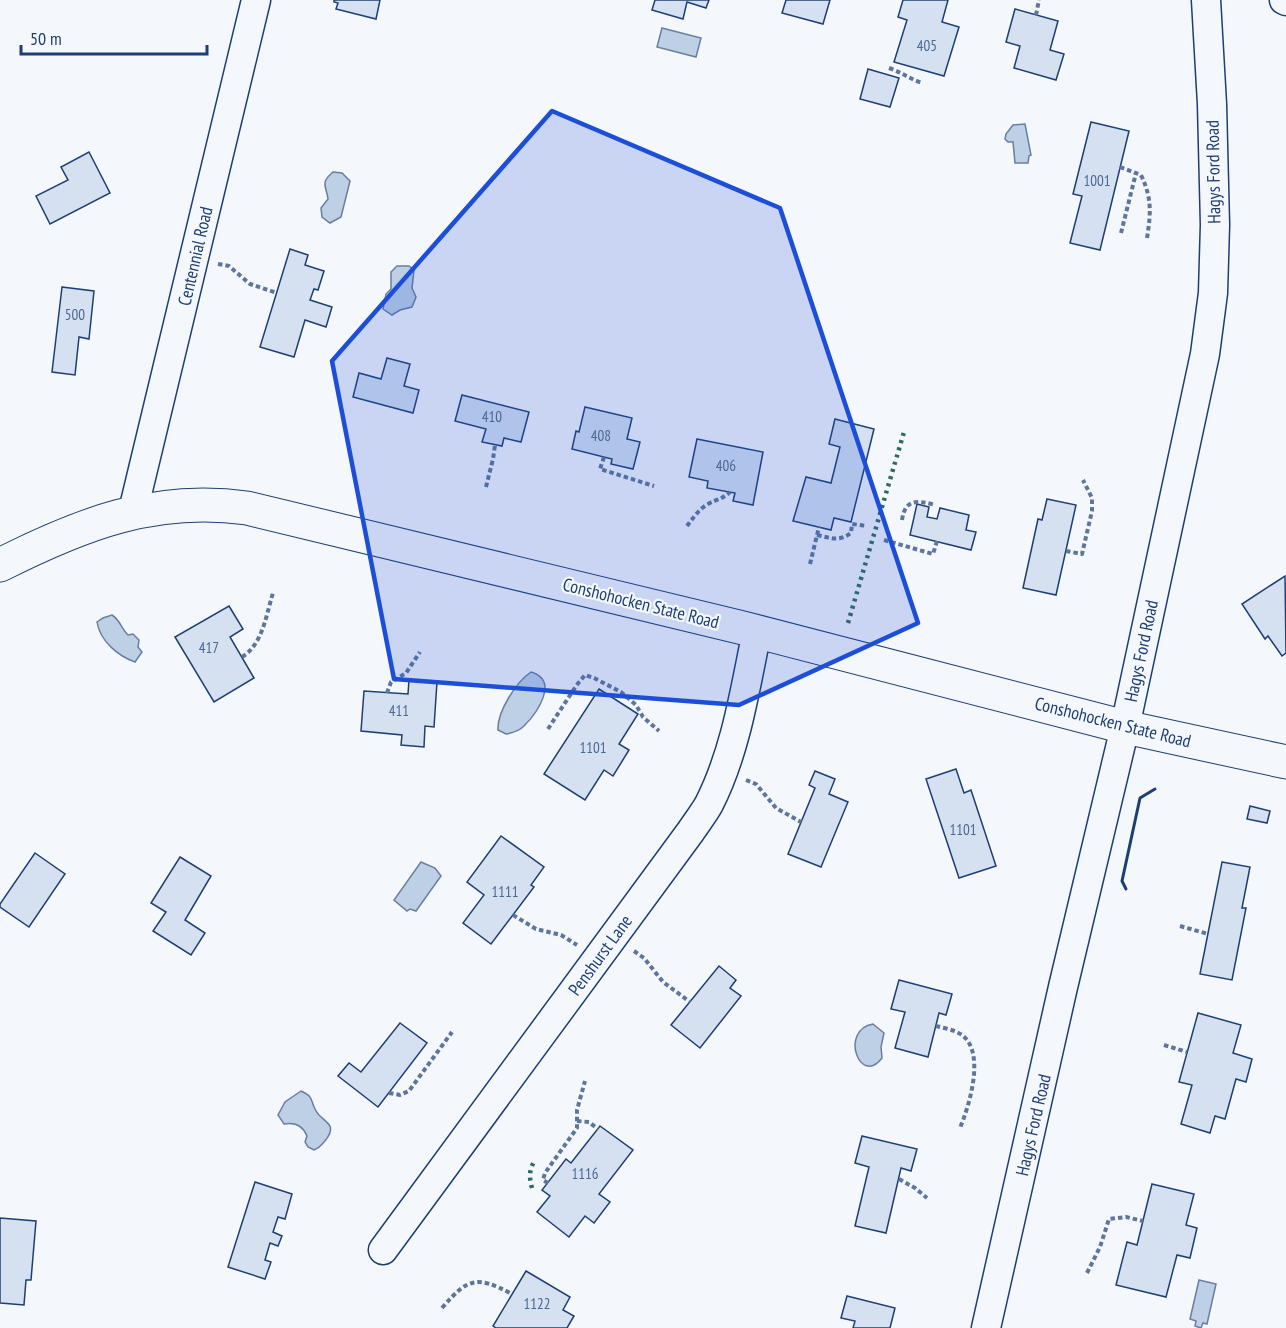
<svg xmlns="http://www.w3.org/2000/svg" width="1286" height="1328" font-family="'PT Sans Narrow',sans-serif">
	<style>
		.water { fill: #bed0e5; stroke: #687fa3; stroke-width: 1.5 }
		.building { fill: #d5e0f0; stroke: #1d3f73; stroke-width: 1.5 }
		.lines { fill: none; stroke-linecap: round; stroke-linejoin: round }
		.minor-casing { stroke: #1d3f73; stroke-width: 31 }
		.major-casing { stroke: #1d3f73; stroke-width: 35 }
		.path { stroke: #5e769c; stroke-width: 4; stroke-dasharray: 4.5 3; stroke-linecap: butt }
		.minor { stroke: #f4f7fb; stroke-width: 28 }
		.major { stroke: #f4f7fb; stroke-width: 33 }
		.hedge { stroke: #2c6c60; stroke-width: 4.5; stroke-dasharray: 3 4.5; stroke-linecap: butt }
		.wall { stroke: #1d3f73; stroke-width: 3 }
		.marked { fill: #1d4ed8; fill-opacity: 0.2; stroke: #1d4ed8; stroke-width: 4.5; stroke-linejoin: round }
		.labels { text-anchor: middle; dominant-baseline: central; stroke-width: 4.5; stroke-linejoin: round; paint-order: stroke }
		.number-label { font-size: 15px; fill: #4b6792 }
		.street-label { font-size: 18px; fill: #1d3f73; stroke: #f4f7fb }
	</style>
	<rect width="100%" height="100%" fill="#f4f7fb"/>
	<!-- water -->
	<g class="water">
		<path d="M 662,28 L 701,38 L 696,57 L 657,47 Z"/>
		<path d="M 1025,124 L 1031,155 L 1029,156 L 1028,163 L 1015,163 L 1013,142 L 1008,142 L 1005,139 L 1006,134 L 1013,125 Z"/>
		<path d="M 333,172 L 342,173 L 350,181 L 341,217 L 330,223 L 322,217 L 321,208 L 328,199 C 326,185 320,183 333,172 Z"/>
		<path d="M 397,266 L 409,266 L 414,270 L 412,288 L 416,297 L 412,307 L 400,310 L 392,315 L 383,309 L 386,294 L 391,289 L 391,272 Z"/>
		<path d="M 112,615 C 120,620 121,628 128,635 L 133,634 L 139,640 L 138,647 L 142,652 L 135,662 C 118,656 100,641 97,622 L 103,618 Z"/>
		<path d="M 531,672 C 560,680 537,713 524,726 C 519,731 512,733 506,734 L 498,730 C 497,712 516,682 531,672 Z"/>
		<path d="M 421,862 L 435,868 L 441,876 L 416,911 L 410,909 L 407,911 L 394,900 Z"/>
		<path d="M 873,1024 L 884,1033 L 881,1047 L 882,1058 C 860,1087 839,1030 873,1024 Z"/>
		<path d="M 301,1091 C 314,1097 310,1099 315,1109 C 321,1123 340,1122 325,1141 C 321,1145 320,1148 314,1150 L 308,1147 L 305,1142 L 307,1136 C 303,1126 295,1122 284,1124 L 278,1115 L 285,1102 Z"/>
		<path d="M 1199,1280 L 1216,1284 L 1207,1324 L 1203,1323 L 1201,1328 L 1195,1326 L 1196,1321 L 1190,1319 Z"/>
	</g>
	<!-- building -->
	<g class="building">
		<path d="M 334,0 L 380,0 L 376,19 L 336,9 L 338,3 L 334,2 Z"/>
		<path d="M 655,0 L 709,0 L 706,8 L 687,2 L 683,19 L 652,10 Z"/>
		<path d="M 786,0 L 830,0 L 823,24 L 782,13 Z"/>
		<path d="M 903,0 L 948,0 L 942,22 L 959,27 L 944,76 L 894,62 L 907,20 L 898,17 Z"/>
		<path d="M 1015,9 L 1058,21 L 1050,50 L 1064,54 L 1056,80 L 1014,68 L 1020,46 L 1006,42 Z"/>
		<path d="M 868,69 L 899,78 L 890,107 L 860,99 Z"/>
		<path d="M 1091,122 L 1129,131 L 1100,250 L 1070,243 L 1082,196 L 1073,194 Z"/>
		<path d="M 89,152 L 110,193 L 50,224 L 36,196 L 68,180 L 61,167 Z"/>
		<path d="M 290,249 L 308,255 L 305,265 L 324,271 L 318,290 L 314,289 L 310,300 L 332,307 L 326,327 L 305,320 L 294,357 L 260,347 Z"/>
		<path d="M 62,287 L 94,291 L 89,339 L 79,337 L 75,375 L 52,372 Z"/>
		<path d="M 387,358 L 410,364 L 404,386 L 419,390 L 413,413 L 353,397 L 359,373 L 381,379 Z"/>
		<path d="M 462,395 L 529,412 L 521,442 L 504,438 L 502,446 L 482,442 L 486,429 L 455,421 Z"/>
		<path d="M 585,407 L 632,418 L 627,439 L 640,442 L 633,469 L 611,464 L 612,459 L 572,449 L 576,431 L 579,432 Z"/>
		<path d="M 835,419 L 874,429 L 851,522 L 834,518 L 831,530 L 793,521 L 806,477 L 831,483 L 840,447 L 829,444 Z"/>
		<path d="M 697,439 L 763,452 L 753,505 L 733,501 L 735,493 L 707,488 L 708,481 L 689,477 Z"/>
		<path d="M 1047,499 L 1076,505 L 1056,595 L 1023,588 L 1038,519 L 1042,520 Z"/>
		<path d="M 917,504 L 929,507 L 927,517 L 937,519 L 940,508 L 969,515 L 966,530 L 976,532 L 971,550 L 910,535 Z"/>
		<path d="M 1285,576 L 1286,653 L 1282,656 L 1268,636 L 1265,639 L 1242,604 Z"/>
		<path d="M 229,606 L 243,629 L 230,637 L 254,678 L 214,702 L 175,637 Z"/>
		<path d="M 409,680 L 437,682 L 434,727 L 425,726 L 424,747 L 401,745 L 402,735 L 361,731 L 364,691 L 408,694 Z"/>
		<path d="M 599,689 L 638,714 L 619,744 L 629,750 L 613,776 L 604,770 L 585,800 L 544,774 Z"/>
		<path d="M 956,769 L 964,793 L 971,790 L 996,866 L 959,878 L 926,779 Z"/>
		<path d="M 815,771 L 835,779 L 829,794 L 848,802 L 821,867 L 788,854 L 815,788 L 809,785 Z"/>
		<path d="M 1250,806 L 1270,811 L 1267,823 L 1247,819 Z"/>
		<path d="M 501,836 L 544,867 L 531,885 L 534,887 L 491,944 L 463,923 L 484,895 L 467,882 Z"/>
		<path d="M 35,853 L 65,874 L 29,927 L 0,907 L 0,904 Z"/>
		<path d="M 180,857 L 211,876 L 185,920 L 205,933 L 191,955 L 153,931 L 166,912 L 151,903 Z"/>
		<path d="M 1222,862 L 1250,867 L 1242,908 L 1246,908 L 1232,980 L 1200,974 Z"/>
		<path d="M 719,966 L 736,980 L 730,988 L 741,996 L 700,1048 L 671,1025 Z"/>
		<path d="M 899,980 L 952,994 L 946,1015 L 939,1013 L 928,1057 L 895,1048 L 905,1012 L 891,1009 Z"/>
		<path d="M 1198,1013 L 1241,1025 L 1233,1053 L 1252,1059 L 1246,1082 L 1236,1079 L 1225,1119 L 1215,1116 L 1210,1133 L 1181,1124 L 1192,1085 L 1179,1082 Z"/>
		<path d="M 400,1023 L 427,1043 L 378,1107 L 338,1076 L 349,1063 L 361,1072 Z"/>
		<path d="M 600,1126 L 633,1150 L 599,1194 L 610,1202 L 594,1223 L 585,1216 L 569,1237 L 537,1212 L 550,1196 L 542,1190 L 566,1159 L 571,1163 Z"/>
		<path d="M 862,1136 L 917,1149 L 911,1171 L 901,1168 L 886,1233 L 855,1226 L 869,1167 L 855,1163 Z"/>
		<path d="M 255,1182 L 292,1194 L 285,1219 L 278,1217 L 273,1232 L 282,1236 L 278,1246 L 270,1243 L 265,1260 L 271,1262 L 265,1279 L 228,1267 Z"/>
		<path d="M 1152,1184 L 1194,1194 L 1186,1225 L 1197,1228 L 1190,1258 L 1177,1255 L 1166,1297 L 1116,1285 L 1127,1242 L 1137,1245 Z"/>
		<path d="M 0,1218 L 36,1221 L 31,1280 L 26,1280 L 24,1305 L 0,1303 Z"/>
		<path d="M 526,1271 L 570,1297 L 563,1310 L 574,1316 L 567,1328 L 496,1328 L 493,1326 Z"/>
		<path d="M 847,1296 L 895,1308 L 890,1328 L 853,1328 L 855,1321 L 841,1318 Z"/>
	</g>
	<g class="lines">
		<defs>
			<g id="minor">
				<path d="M 1284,0 L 1286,1"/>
				<path d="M 133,511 L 256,0"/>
				<path d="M 383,1250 L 691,831 C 697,822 704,813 709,804 C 736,751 745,689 757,631"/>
				<path d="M 986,1328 L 1063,987 L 1125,727 L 1205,354 L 1213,293 L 1215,225 L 1212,104 L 1206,0"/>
			</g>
			<path id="major" d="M 0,565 C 81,524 155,495 247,508 L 743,628 L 1125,727 L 1286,762"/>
		</defs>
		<!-- minor casing -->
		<use href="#minor" class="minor-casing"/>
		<!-- major casing -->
		<use href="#major" class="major-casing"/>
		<!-- path -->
		<g class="path">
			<path d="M 1036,15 L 1039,0"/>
			<path d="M 889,68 C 901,72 910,79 922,83"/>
			<path d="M 1120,167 L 1141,175 C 1152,198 1151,213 1147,238"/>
			<path d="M 1121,233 L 1136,173"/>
			<path d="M 218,264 L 229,266 L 250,284 L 277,293"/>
			<path d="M 604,457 L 600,469 L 654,486"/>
			<path d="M 486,487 L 493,459 L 495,445"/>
			<path d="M 902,520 C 905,499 917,500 935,505"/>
			<path d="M 687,526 C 693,518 699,509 708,504 C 717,499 721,500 730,492"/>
			<path d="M 817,535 C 831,538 839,542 851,533 L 852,524 L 867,526"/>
			<path d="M 884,540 L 933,554 L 937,541"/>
			<path d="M 1066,551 L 1082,554 L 1092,511 L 1092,498 L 1083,480"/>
			<path d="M 810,564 L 819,527"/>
			<path d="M 242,657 C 263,644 266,615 273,593"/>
			<path d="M 387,693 L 391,682 L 406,673 L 420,652"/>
			<path d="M 548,729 L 576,686 L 585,675 L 594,678 L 621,692 L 636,705 L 643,717 L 659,731"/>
			<path d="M 746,780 L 756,784 L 776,808 L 801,822"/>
			<path d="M 513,915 L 536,929 L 561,935 L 577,945"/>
			<path d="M 1180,926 L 1208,934"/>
			<path d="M 634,951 L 644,958 L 663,982 L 690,1002"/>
			<path d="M 936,1026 C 944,1028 955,1030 962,1035 C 986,1053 969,1106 960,1128"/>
			<path d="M 1164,1045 L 1187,1052"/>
			<path d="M 389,1093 L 400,1095 L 409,1091 L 452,1032"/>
			<path d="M 577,1121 L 589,1122 L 598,1129"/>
			<path d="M 899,1179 L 915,1188 L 927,1198"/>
			<path d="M 548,1183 L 543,1180 L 545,1173 L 577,1128 L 577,1110 L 585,1081"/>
			<path d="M 1087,1273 L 1100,1247 L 1109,1219 L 1126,1217 L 1143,1221"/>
			<path d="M 442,1308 C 468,1278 476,1275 512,1294"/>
		</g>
		<!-- minor -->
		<use href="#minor" class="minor"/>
		<!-- major -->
		<use href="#major" class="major"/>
		<!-- hedge -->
		<g class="hedge">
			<path d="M 848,623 L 904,432"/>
			<path d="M 532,1188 C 529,1177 529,1170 535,1160"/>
		</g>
		<!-- wall -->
		<path class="wall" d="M 1126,889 L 1122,881 L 1140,798 L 1155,789"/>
	</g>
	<!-- marked area -->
	<path class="marked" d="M 552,111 L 780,208 L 918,623 L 739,705 L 394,679 L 332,361 Z"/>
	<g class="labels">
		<!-- number labels -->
		<g class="number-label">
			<text x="927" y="45">405</text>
			<text x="1097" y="180">1001</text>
			<text x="75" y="314">500</text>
			<text x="492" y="416">410</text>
			<text x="601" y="435">408</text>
			<text x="726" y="465">406</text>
			<text x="209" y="647">417</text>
			<text x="399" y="710">411</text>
			<text x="593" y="747">1101</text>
			<text x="963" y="829">1101</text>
			<text x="505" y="891">1111</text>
			<text x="585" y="1173">1116</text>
			<text x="537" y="1303">1122</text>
		</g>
		<!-- street labels -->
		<g class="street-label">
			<text transform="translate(1213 172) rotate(-91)">Hagys Ford Road</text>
			<text transform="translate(195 256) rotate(-77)">Centennial Road</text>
			<text transform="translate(641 603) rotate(14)">Conshohocken State Road</text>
			<text transform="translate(1141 651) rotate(-78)">Hagys Ford Road</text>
			<text transform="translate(1113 722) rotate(14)">Conshohocken State Road</text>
			<text transform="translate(600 955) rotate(-54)">Penshurst Lane</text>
			<text transform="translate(1033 1125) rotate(-77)">Hagys Ford Road</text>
		</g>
	</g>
	<!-- scale -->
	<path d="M21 45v9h186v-9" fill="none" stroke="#1d3f73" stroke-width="3"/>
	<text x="30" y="45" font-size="18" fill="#1d3f73" stroke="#f4f7fb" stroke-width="4.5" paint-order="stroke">50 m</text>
</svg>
